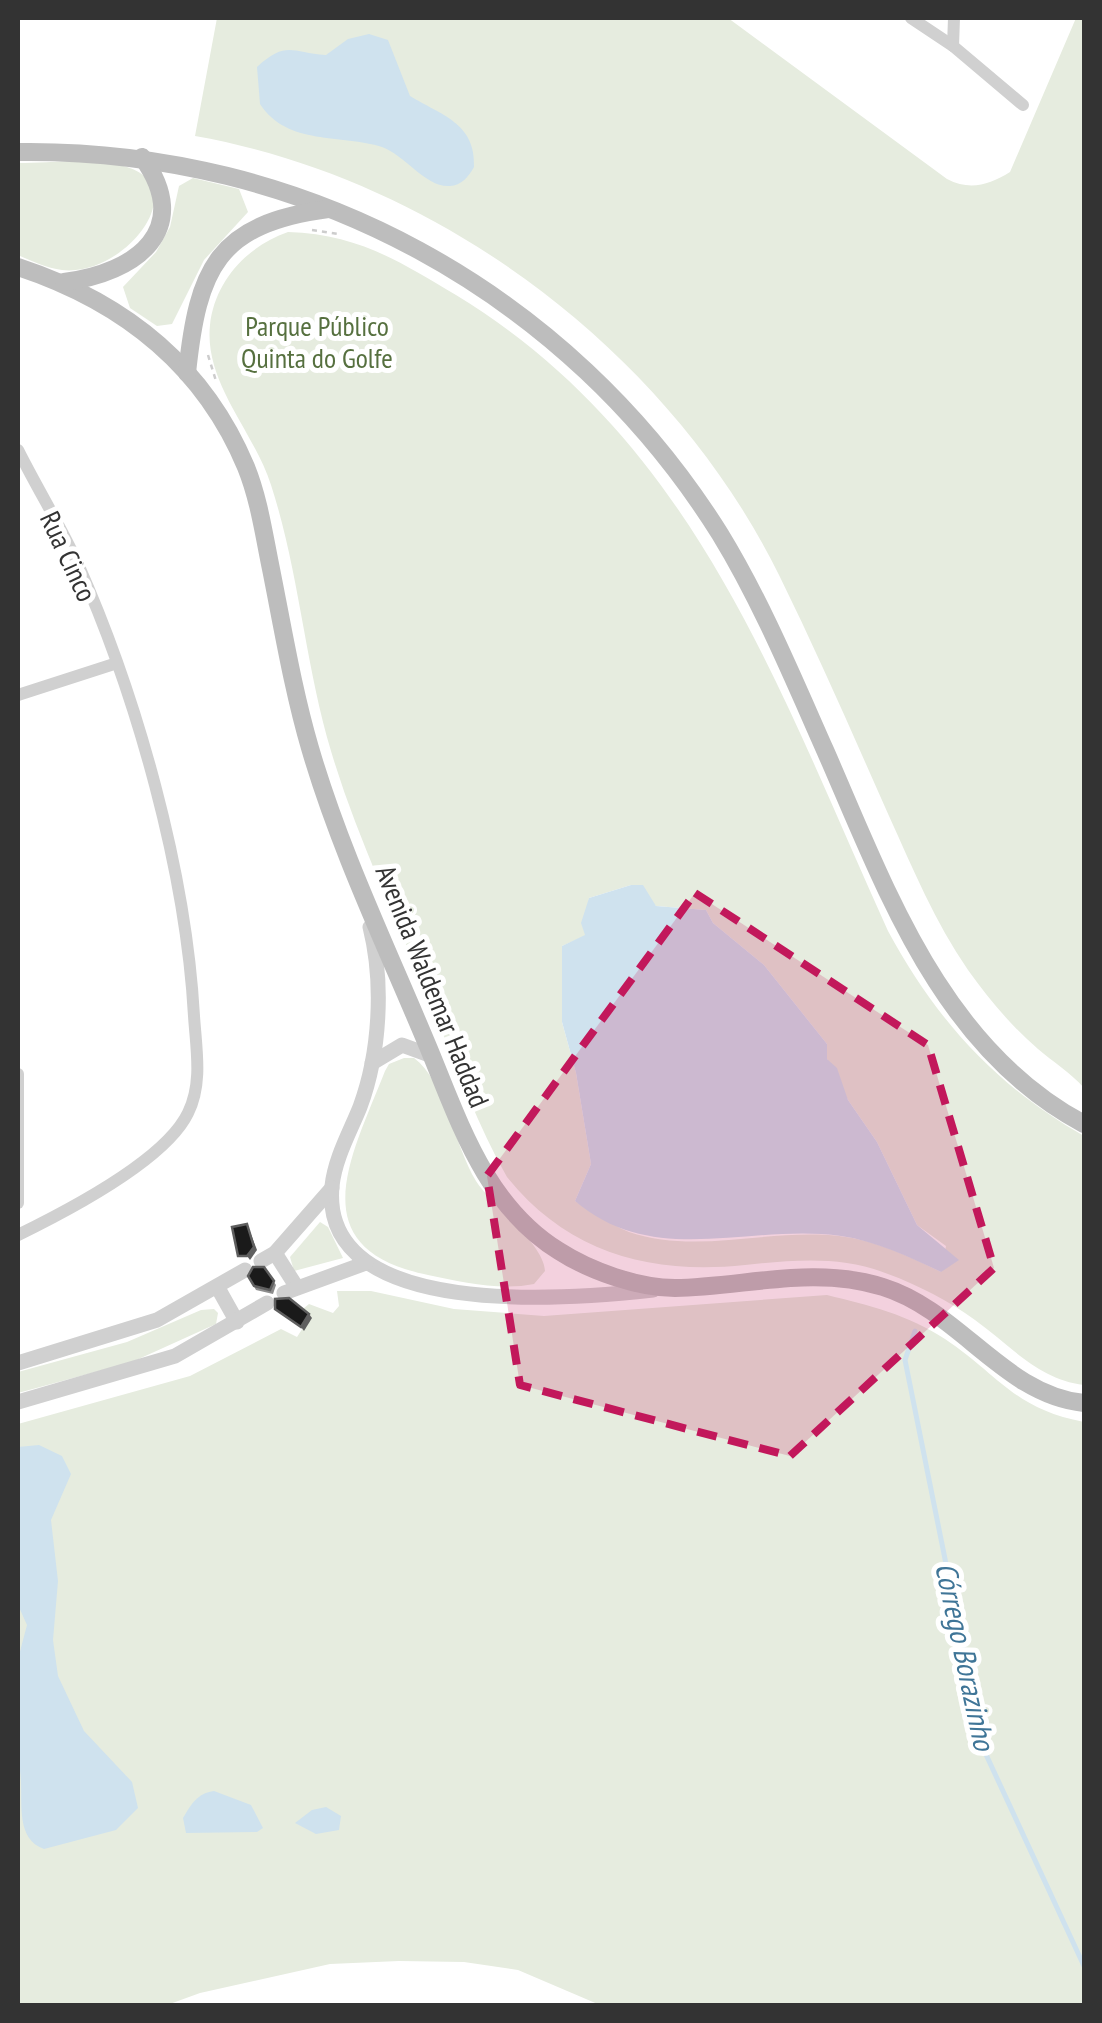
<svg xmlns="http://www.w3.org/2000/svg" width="1102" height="2023" font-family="'PT Sans Narrow',sans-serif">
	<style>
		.green { fill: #e6ecdf; fill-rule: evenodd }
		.water { fill: #cfe2ee }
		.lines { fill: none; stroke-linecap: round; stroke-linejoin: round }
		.stream { stroke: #cfe2ee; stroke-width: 5 }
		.path { stroke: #cdcdcd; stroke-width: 2.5; stroke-dasharray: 5 5; stroke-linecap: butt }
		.minor { stroke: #d0d0d0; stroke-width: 12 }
		.tertiary { stroke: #d0d0d0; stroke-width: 15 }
		.secondary { stroke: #bdbdbd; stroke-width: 18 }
		.wall { fill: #8c8c8c }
		.shaded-wall { fill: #5f5f5f }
		.building { fill: #1a1a1a; stroke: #5f5f5f; stroke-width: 2.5 }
		.marked { fill: #c2185b; fill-opacity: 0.2; stroke: #c2185b; stroke-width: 8; stroke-dasharray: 20 12; stroke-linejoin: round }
		.labels { text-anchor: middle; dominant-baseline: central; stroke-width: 10; stroke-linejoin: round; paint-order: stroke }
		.park-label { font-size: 28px; fill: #56703f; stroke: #fff }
		.street-label { font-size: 28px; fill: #333; stroke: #fff }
		.water-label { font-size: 30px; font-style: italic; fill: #3f7597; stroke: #fff }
	</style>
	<rect width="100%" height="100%" fill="#fff"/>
	<!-- green -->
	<g class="green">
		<path d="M 217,18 L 728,18 L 947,179 C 970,191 989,185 1010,172 L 1076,18 L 1084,18 L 1084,1088 C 1071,1073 1053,1062 1038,1049 C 1011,1026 989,999 968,970 C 935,922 913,869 889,816 C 853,735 818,654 779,575 C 669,352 439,179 195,136 Z"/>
		<path d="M 18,163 C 51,163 94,157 127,167 C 194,188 124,277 62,270 C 47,268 31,261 18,255 Z"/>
		<path d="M 193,178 L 239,189 L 248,212 L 204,260 L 172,324 L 157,326 L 130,308 L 123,287 L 156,252 L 170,227 L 179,186 Z"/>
		<path d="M 288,232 C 357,234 399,261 456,295 C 696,441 778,689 888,931 C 936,1020 996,1086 1084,1136 L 1084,1385 C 1038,1379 1011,1346 975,1320 C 949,1301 918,1285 888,1274 C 841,1255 793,1260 745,1265 C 651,1275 568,1253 507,1177 C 475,1121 453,1057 428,997 C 395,916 356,835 331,751 C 305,664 299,571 271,485 C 254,431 204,383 210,325 C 215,280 248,246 288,232 ZM 631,885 L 656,906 L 706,910 L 713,923 L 764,965 L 827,1044 L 827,1059 L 848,1100 L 877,1142 L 917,1225 L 946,1246 L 941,1272 C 909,1256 875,1240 839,1236 C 769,1228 697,1255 629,1232 C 611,1225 592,1211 575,1201 L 591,1164 L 576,1073 L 562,1022 L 562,946 L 585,936 L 589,898 Z"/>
		<path d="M 404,1058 L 414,1058 C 444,1079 455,1147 476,1181 C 492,1206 544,1244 545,1271 L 534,1284 C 500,1291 462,1282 428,1275 C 298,1248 352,1156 385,1071 L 389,1064 Z"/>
		<path d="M 320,1222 L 328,1227 L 343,1258 L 294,1271 L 290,1257 Z"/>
		<path d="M 337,1291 L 371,1291 L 454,1309 L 544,1316 L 827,1295 C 868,1305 909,1315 945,1339 C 999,1375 1014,1409 1084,1422 L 1084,2005 L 600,2005 L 518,1970 L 464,1962 L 399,1961 L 330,1964 L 200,1993 L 167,2005 L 18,2005 L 18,1424 L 190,1376 L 281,1329 L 297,1337 L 308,1320 L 298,1313 L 309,1304 L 333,1313 L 339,1306 Z"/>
		<path d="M 214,1309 L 218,1313 L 216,1324 L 132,1362 L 18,1393 L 18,1372 L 127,1342 L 201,1310 Z"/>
	</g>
	<!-- water -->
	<g class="water">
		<path d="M 369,34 L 388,40 L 410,96 C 441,115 476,123 474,167 C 469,176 461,186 450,186 C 426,188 405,155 382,147 C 342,134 287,146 260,104 L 257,67 C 287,40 291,53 326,55 L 348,39 Z"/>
		<path d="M 631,885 L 643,885 L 656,906 L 706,910 L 713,923 L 764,965 L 827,1044 L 827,1059 L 837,1068 L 848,1100 L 877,1142 L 917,1225 L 959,1260 L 941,1272 C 909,1257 876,1241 841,1236 C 748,1223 655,1269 575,1201 L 591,1164 L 576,1073 L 562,1022 L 562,946 L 585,935 L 581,923 L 589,898 Z"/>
		<path d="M 39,1445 L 62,1456 L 71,1474 L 51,1520 L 58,1581 L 53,1640 L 58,1676 L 84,1731 L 132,1782 L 138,1808 L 116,1830 L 44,1849 C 10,1837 27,1789 18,1762 L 18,1659 L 27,1625 L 18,1605 L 18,1447 Z"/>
		<path d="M 214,1791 L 251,1805 L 263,1828 L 257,1832 L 186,1833 L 183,1818 C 191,1804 198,1793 214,1791 Z"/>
		<path d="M 326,1807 L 341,1816 L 339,1830 L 316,1834 L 295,1823 L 312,1810 Z"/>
	</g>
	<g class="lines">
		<!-- stream -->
		<path class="stream" d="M 915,1331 L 905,1360 L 983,1748 L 1084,1966"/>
		<!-- path -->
		<g class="path">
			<path d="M 312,230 L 339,234"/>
			<path d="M 208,355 L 216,381"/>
		</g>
		<!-- minor -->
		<g class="minor">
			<path d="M 911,18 L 953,46 L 1023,105"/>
			<path d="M 953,46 L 954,18"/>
			<path d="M 18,450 C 37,488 60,525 78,564 C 137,697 186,871 194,1016 C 196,1048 203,1083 188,1113 C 165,1161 65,1212 18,1235"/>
			<path d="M 18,695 L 114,664"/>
			<path d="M 18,1074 L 18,1203"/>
		</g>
		<!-- tertiary -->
		<g class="tertiary">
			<path d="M 370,927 C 384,983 380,1053 360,1107 C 350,1132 335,1158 332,1186 C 319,1322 572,1299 653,1290"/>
			<path d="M 372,1063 L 402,1045 L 432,1056"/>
			<path d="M 275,1253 L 296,1286"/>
			<path d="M 261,1261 L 275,1253 L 332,1188"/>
			<path d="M 218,1288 L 237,1322"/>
			<path d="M 284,1293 L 366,1263"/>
			<path d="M 18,1363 L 157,1320 L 245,1270"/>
			<path d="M 18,1402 L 175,1356 L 267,1303"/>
		</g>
		<!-- secondary -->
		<g class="secondary">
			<path d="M 18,152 C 303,148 568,291 720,534 C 761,601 793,678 825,750 C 886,889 941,1048 1084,1124"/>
			<path d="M 18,267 C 121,301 203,364 246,467 C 259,499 264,535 271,569 C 283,629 293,690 310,748 C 340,851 388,950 429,1049 C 460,1124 486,1206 559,1251 C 590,1271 638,1288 675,1288 C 745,1287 813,1265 883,1287 C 960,1311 1004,1395 1084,1403"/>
			<path d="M 64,282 C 137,273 194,229 142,157"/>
			<path d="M 187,373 C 198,268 217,224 328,209"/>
		</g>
	</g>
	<!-- wall -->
	<path class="wall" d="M 264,1267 L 276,1285 L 273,1294 L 256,1290 L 248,1276 Z"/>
	<!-- shaded-wall -->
	<g class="shaded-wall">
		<path d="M 247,1224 L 257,1250 L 250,1260 L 247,1256 Z"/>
		<path d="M 309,1314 L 312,1318 L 304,1331 L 301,1327 Z"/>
	</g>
	<!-- building -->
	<g class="building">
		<path d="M 247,1224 L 254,1247 L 247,1256 L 238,1256 L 232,1227 Z"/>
		<path d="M 253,1267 L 264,1267 L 274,1281 L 270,1290 L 254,1286 L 248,1276 Z"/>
		<path d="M 289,1298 L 309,1314 L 301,1327 L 275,1309 L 275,1299 Z"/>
	</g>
	<!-- marked area -->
	<path class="marked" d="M 695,893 L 928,1045 L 994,1268 L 790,1456 L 520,1385 L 487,1176 Z"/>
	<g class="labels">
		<!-- park labels -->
		<g class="park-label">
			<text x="317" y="325">Parque Público<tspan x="317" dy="32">Quinta do Golfe</tspan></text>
		</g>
		<!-- street labels -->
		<g class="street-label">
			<text transform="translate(69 556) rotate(65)">Rua Cinco</text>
			<text transform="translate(433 986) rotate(68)">Avenida Waldemar Haddad</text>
		</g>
		<!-- water labels -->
		<g class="water-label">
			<text transform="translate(966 1656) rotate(78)">Córrego Borazinho</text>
		</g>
	</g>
	<!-- border -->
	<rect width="1102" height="2023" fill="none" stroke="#333333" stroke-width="40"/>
</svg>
